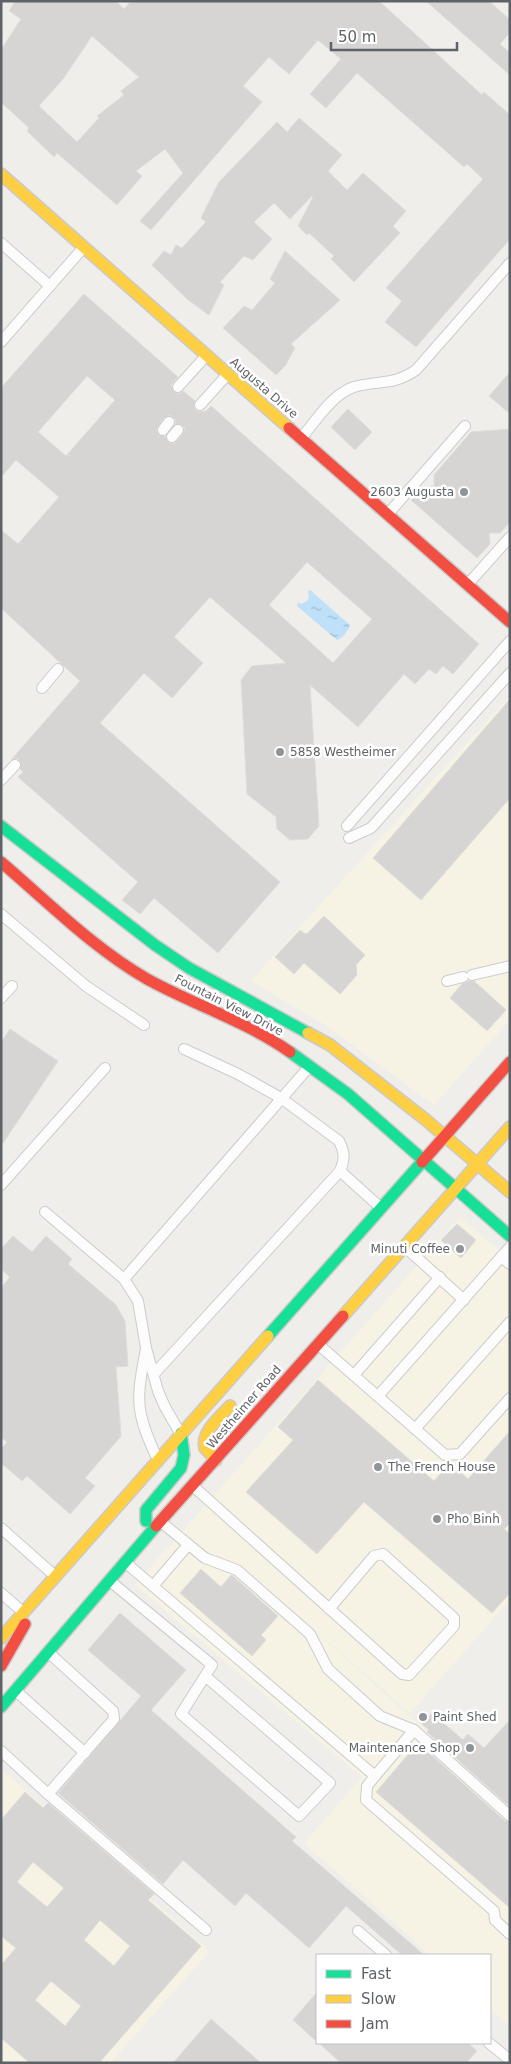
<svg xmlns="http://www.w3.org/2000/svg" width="511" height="2064" font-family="'DejaVu Sans',sans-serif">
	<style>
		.commercial { fill: #f7f3e4 }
		.water { fill: url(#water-ripples) }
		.building { fill: #d6d5d3; stroke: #deddd9; fill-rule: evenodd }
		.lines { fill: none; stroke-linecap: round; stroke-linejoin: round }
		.lane-casing { stroke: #cbcccc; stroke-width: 12 }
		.fast-casing { stroke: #cacacb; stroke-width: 14 }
		.slow-casing { stroke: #cacacb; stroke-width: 14 }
		.jam-casing { stroke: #cacacb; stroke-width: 14 }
		.lane { stroke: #fdfcfc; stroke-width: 10 }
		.fast { stroke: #16e098; stroke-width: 11 }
		.slow { stroke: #ffcf43; stroke-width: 11 }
		.jam { stroke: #f24e42; stroke-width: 11 }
		.poi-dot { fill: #919496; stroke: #fff; stroke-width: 2 }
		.labels { text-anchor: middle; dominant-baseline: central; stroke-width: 5; stroke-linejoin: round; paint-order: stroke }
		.street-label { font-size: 12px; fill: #5f6368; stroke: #fff }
		.poi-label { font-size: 12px; fill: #5f6368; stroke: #fff; text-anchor: start }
	</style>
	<defs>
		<pattern id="water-ripples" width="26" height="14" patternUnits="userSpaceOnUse" patternTransform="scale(1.25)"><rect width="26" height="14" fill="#bfe0f9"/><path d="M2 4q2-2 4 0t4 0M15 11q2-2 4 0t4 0" fill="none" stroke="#9eb9cd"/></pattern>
	</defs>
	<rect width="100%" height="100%" fill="#efeeea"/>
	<!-- commercial -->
	<g class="commercial">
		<path d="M 510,696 L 510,1020 L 434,1105 L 327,1026 L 251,981 Z"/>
		<path d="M 460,1217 L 510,1260 L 510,1600 L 410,1713 L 246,1570 L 510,1805 L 510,2026 L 490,2009 L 490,1955 L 430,1955 L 304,1843 L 362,1777 L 135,1585 Z"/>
		<path d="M 1,1769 L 210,1951 L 110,2063 L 1,2063 Z"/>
	</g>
	<!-- water -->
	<path class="water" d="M 310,590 L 350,625 C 347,632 344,637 337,640 L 297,606 L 298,602 L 301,604 L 307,601 L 309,598 L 308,592 Z"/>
	<!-- building -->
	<g class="building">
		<path d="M 15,1 L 116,1 L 124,9 L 131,1 L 379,1 L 482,95 L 484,92 L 510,115 L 510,239 L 416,347 L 385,322 L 402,301 L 386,288 L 483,179 L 467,164 L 464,167 L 357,73 L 326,108 L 310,94 L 341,59 L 318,40 L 289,74 L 269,57 L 243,86 L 262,102 L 151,230 L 140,221 L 183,173 L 165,149 L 136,171 L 142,176 L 117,205 L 57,153 L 54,157 L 27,131 L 29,128 L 1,102 L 1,50 L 21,19 L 9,11 ZM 92,36 L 139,77 L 121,91 L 124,95 L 97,116 L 99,118 L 77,142 L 39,106 L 63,79 Z"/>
		<path d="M 426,1 L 489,1 L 510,20 L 510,32 L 500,44 L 510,53 L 510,75 Z"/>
		<path d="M 299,118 L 342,155 L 328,171 L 347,190 L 363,173 L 406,211 L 393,226 L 400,233 L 354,282 L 331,259 L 334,256 L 309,233 L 307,235 L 298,226 L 313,197 L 312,196 L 290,219 L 274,203 L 254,222 L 272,239 L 253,260 L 244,256 L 220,282 L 224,285 L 209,315 L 206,313 L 187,299 L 152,265 L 164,251 L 171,255 L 176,245 L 182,248 L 206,222 L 201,218 L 219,182 L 277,122 L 287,132 Z"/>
		<path d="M 285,251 L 340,300 L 291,344 L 295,348 L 285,366 L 276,375 L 223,328 L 244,306 L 252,310 L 275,283 L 270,279 Z"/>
		<path d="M 84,294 L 178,377 L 171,385 L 174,392 L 180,394 L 183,391 L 195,401 L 194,408 L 198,412 L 206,411 L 211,406 L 479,644 L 453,674 L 443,666 L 436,674 L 429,669 L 415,684 L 404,674 L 358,727 L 310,685 L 319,826 L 308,839 L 290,840 L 277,829 L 276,817 L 247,794 L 241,680 L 252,666 L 286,663 L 210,597 L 174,637 L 203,663 L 172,698 L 144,673 L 100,723 L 280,882 L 218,953 L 154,898 L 140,914 L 122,900 L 138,882 L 18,777 L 23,772 L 20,769 L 21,763 L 17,758 L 11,760 L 80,681 L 1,608 L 1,530 L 18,544 L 59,497 L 16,460 L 1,477 L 1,388 ZM 87,376 L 115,400 L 66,456 L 38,432 ZM 170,415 L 175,419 L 176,424 L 182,425 L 185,428 L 183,434 L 174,444 L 168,442 L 165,436 L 159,435 L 156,430 L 164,418 ZM 307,562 L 372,619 L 333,663 L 269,605 Z"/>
		<path d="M 510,372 L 510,414 L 489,396 Z"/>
		<path d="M 348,409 L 372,432 L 355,450 L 331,427 Z"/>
		<path d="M 510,429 L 510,522 L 500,533 L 489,533 L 490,544 L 477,558 L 411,500 L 424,487 L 434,486 L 434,475 L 471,432 Z"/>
		<path d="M 510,699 L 510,798 L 421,900 L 373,858 Z"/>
		<path d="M 324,916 L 365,955 L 356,965 L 357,975 L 340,994 L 304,963 L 294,974 L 275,957 L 300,930 L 305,934 L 308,933 Z"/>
		<path d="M 469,981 L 474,981 L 506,1010 L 487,1031 L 450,998 L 462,984 Z"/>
		<path d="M 10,1029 L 58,1061 L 1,1146 L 1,1042 Z"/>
		<path d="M 457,1224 L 476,1240 L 461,1258 L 441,1240 Z"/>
		<path d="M 13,1236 L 32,1252 L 46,1236 L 72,1259 L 68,1264 L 116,1305 L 125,1321 L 128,1366 L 116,1367 L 121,1436 L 85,1478 L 95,1486 L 70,1514 L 27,1476 L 22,1481 L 1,1463 L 1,1449 L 7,1442 L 1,1437 L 1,1288 L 10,1277 L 1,1269 L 1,1249 Z"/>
		<path d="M 318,1380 L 434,1481 L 442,1472 L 459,1471 L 468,1479 L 510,1431 L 510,1523 L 504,1529 L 510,1534 L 510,1593 L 492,1613 L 364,1502 L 317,1554 L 246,1492 L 293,1440 L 278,1427 Z"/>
		<path d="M 201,1569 L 221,1587 L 231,1575 L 233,1576 L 278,1616 L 261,1635 L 266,1640 L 252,1656 L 180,1593 Z"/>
		<path d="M 120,1613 L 186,1670 L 151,1710 L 296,1837 L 292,1841 L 424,1955 L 402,1955 L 346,1906 L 309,1948 L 246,1893 L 235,1906 L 183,1860 L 163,1884 L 58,1793 L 141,1696 L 88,1650 Z"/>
		<path d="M 432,1713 L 463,1740 L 468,1734 L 484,1748 L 510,1720 L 510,1807 L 427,1732 L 429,1730 L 422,1724 Z"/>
		<path d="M 418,1743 L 505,1821 L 510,1823 L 510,1908 L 376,1792 Z"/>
		<path d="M 25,1792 L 43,1808 L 48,1803 L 154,1894 L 148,1900 L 201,1946 L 99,2063 L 30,2063 L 1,2038 L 1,1965 L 16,1948 L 1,1936 L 1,1820 ZM 33,1862 L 64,1888 L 47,1907 L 17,1882 ZM 100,1920 L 130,1946 L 114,1966 L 84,1940 ZM 51,1981 L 81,2006 L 65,2026 L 35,2000 Z"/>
		<path d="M 317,1992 L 317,2042 L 293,2020 Z"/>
		<path d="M 211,2019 L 261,2063 L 173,2063 Z"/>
		<path d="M 319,2043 L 468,2043 L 477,2051 L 466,2063 L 341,2063 Z"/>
	</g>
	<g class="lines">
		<defs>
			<g id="lane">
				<path d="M 1,243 L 50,286"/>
				<path d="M 1,342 L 83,248"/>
				<path d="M 178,387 L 205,357"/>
				<path d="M 200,405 L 227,375"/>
				<path d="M 163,430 L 169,422"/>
				<path d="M 172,437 L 178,430"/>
				<path d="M 302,437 C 316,421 332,394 354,387 C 378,380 393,386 416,370 L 510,263"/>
				<path d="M 388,514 L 465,426"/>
				<path d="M 468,584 L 510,537"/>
				<path d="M 42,688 L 58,669"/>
				<path d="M 1,780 L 15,765"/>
				<path d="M 347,826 L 510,641"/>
				<path d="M 349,838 L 371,828 L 510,673"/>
				<path d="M 1,914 L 86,986 L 144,1025"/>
				<path d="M 472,975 L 510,966"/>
				<path d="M 447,981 L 463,977"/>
				<path d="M 1,998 L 12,986"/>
				<path d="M 340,1171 L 380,1207"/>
				<path d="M 1,1185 L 105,1068"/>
				<path d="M 45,1212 L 124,1279 L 138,1301 L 146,1348 L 158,1391 L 165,1407 L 180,1433"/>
				<path d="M 405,1247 L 464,1300"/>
				<path d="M 501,1257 L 510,1264"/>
				<path d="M 124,1279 L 309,1067"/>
				<path d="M 319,1345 L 445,1455 L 460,1454 L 510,1398"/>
				<path d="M 146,1349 C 136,1400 135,1411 157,1458"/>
				<path d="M 154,1374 L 340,1171 C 345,1159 345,1153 339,1141 L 281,1098 L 238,1074 L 184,1049"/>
				<path d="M 354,1375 L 440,1277"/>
				<path d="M 378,1396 L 510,1247"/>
				<path d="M 415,1429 L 510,1322"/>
				<path d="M 193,1486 L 402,1674 L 409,1675 L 454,1626 L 454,1618 L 383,1554 L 374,1556 L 329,1609"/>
				<path d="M 161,1522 L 205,1558 L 237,1570 L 310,1634 L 328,1669 L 380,1716 L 414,1730 L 375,1776"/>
				<path d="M 1,1528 L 55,1576"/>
				<path d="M 126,1563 L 375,1776 L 367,1786 L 366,1800 L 494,1911 L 495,1920 L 510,1934"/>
				<path d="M 110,1581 L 212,1665 L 181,1714 L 299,1816 L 330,1783 L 205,1676"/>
				<path d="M 153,1586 L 188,1545"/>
				<path d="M 1,1593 L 23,1612"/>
				<path d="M 17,1692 L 85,1753"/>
				<path d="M 414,1730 L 510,1816"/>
				<path d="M 1,1751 L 48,1794 L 114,1719 L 113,1711 L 48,1652"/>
				<path d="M 48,1794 L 206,1930"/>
				<path d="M 358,1931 L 386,1955"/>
				<path d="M 489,2043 L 510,2060"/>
			</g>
			<g id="fast">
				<path d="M 1,826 L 155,945 L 189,968 L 308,1033"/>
				<path d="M 290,1052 L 348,1094 L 510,1236"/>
				<path d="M 268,1336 L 422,1162"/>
				<path d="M 146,1521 L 146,1510 L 181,1468 L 184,1455 L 181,1433"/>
				<path d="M 1,1707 L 156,1526"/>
			</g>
			<g id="slow">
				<path d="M 1,174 L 289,428"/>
				<path d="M 308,1033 L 330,1045 L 426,1120 L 510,1192"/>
				<path d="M 343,1316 L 510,1127"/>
				<path d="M 216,1460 L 205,1448 C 201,1432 220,1417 230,1406"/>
				<path d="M 1,1638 L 268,1336"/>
			</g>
			<g id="jam">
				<path d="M 289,428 L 510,622"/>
				<path d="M 1,862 C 48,902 93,948 147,979 C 194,1005 246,1021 290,1052"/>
				<path d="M 422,1162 L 510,1062"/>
				<path d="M 156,1526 L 343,1316"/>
				<path d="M 1,1666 L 25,1624"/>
			</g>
		</defs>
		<!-- lane casing -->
		<use href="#lane" class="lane-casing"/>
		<!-- fast casing -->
		<use href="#fast" class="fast-casing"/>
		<!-- slow casing -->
		<use href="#slow" class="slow-casing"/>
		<!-- jam casing -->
		<use href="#jam" class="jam-casing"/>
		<!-- lane -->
		<use href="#lane" class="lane"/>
		<!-- fast -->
		<use href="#fast" class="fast"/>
		<!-- slow -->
		<use href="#slow" class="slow"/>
		<!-- jam -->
		<use href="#jam" class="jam"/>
	</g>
	<!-- markers -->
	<g class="poi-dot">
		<circle cx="464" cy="492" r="5"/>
		<circle cx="280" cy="752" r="5"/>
		<circle cx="460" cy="1249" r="5"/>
		<circle cx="378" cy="1467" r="5"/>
		<circle cx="437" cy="1519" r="5"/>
		<circle cx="423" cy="1717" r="5"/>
		<circle cx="470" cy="1748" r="5"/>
	</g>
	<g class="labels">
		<!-- street labels -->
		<g class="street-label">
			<text transform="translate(264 388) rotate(41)">Augusta Drive</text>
			<text transform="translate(229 1005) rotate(27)">Fountain View Drive</text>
			<text transform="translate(244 1407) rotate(-49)">Westheimer Road</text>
		</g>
		<!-- poi labels -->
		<g class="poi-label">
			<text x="454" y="492" text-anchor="end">2603 Augusta</text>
			<text x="290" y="752">5858 Westheimer</text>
			<text x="450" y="1249" text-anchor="end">Minuti Coffee</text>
			<text x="388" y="1467">The French House</text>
			<text x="447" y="1519">Pho Binh</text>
			<text x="433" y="1717">Paint Shed</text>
			<text x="460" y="1748" text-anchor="end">Maintenance Shop</text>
		</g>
	</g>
	<!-- border -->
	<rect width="511" height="2064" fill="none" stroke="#5f6368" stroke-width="5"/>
	<!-- legend -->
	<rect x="316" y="1954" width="175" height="90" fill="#ffffff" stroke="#bfc1c3"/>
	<rect x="326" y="1970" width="25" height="8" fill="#16e098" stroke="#bfc1c3"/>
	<text x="361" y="1979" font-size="15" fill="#5f6368">Fast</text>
	<rect x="326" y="1995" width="25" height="8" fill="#ffcf43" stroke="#bfc1c3"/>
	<text x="361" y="2004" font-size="15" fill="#5f6368">Slow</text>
	<rect x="326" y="2020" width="25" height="8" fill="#f24e42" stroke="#bfc1c3"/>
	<text x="361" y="2029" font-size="15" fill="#5f6368">Jam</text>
	<!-- scale -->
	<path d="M331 42v8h126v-8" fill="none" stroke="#5f6368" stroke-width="2.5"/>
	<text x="338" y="42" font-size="15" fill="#5f6368" stroke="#ffffff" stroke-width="4" paint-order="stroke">50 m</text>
</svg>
